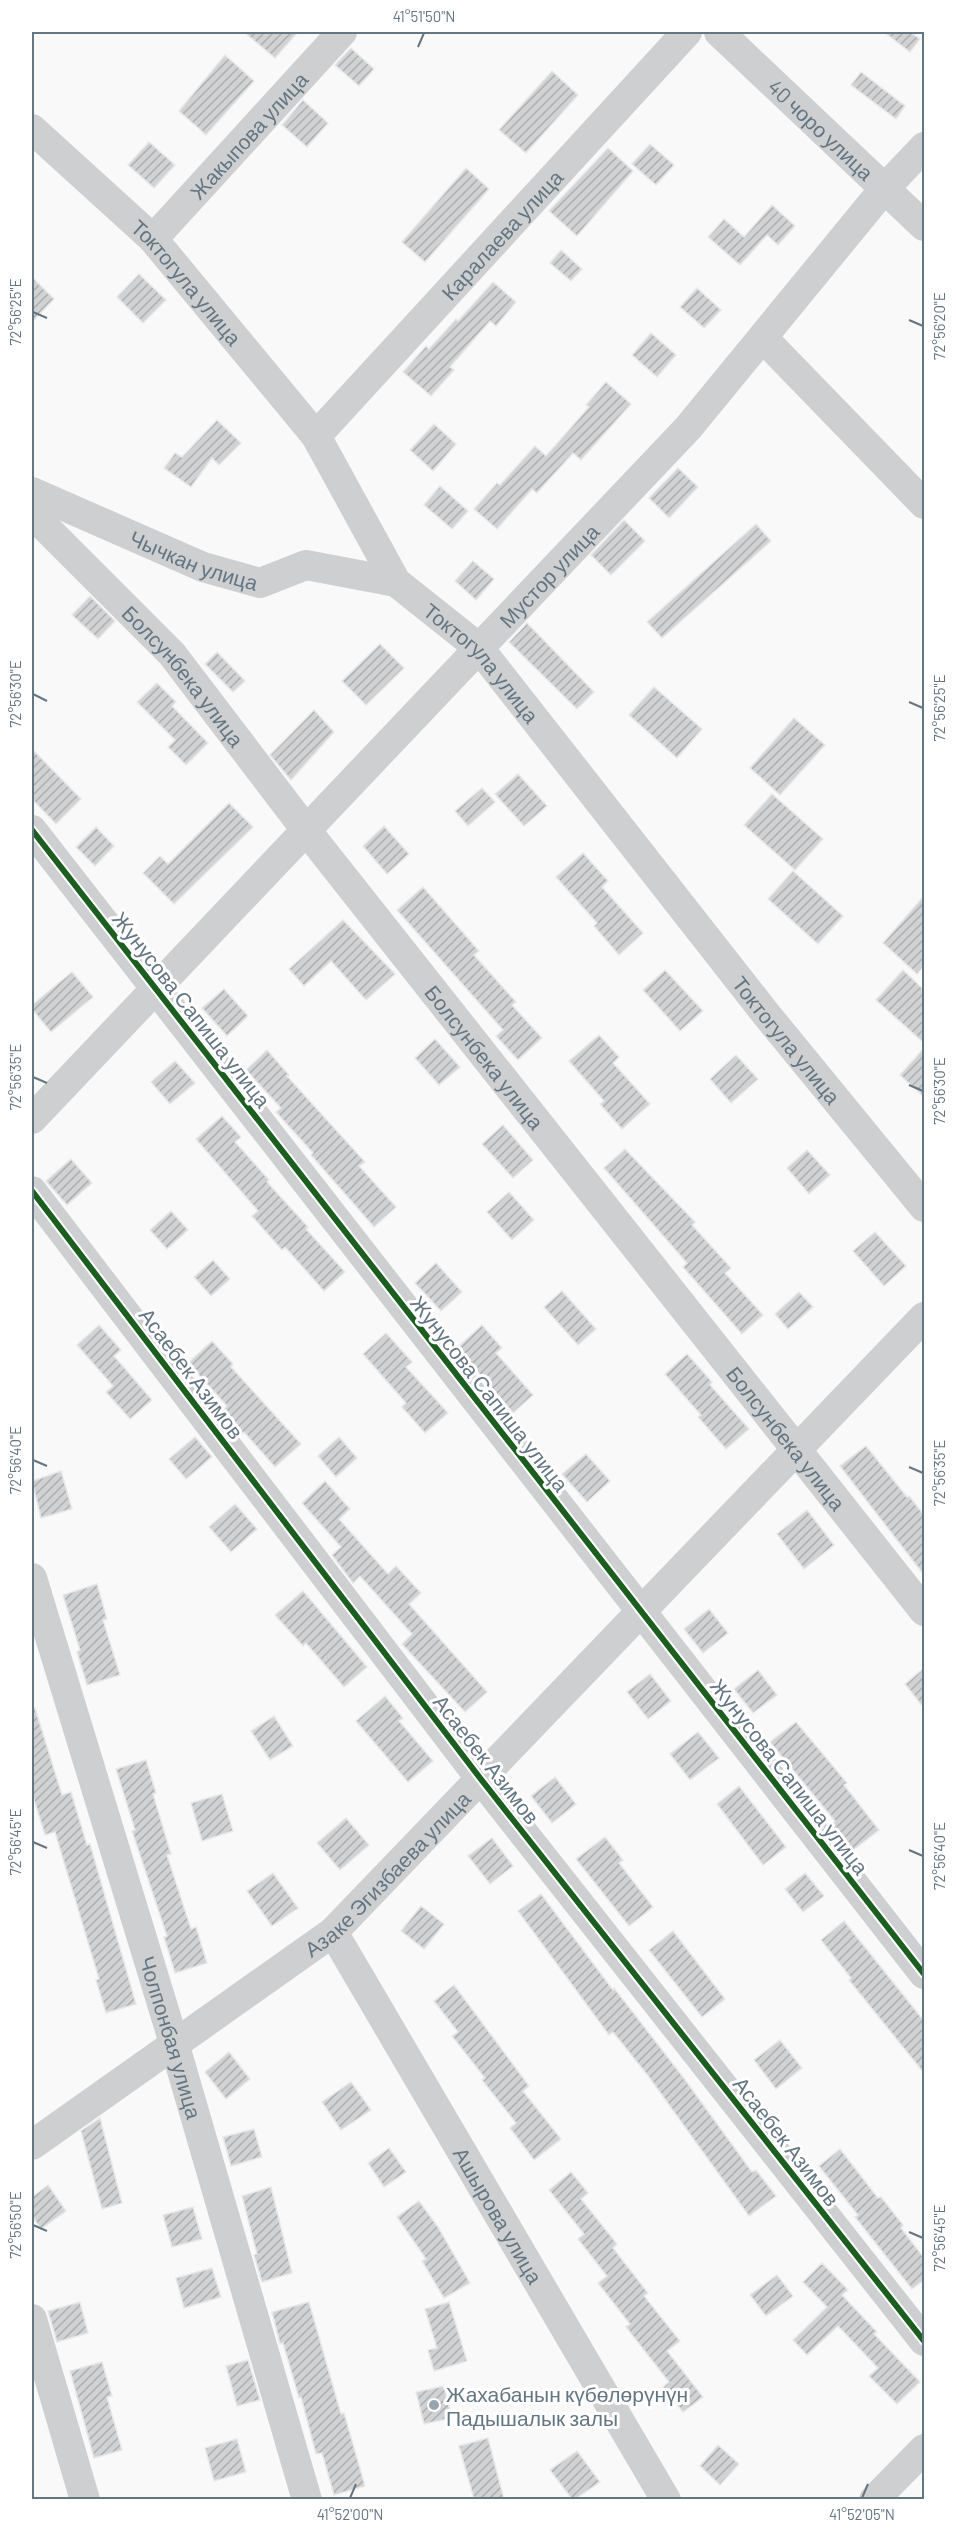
<svg xmlns="http://www.w3.org/2000/svg" width="956" height="2531" font-family="Barlow,sans-serif">
	<style>
		.building { fill: url(#building-hatch); stroke: #e8e8e8; stroke-width: 1.5 }
		.lines { fill: none; stroke-linecap: round; stroke-linejoin: round }
		.minor { stroke: #cecfd0; stroke-width: 30 }
		.cycleway-casing { stroke: #fff; stroke-width: 10 }
		.cycleway { stroke: #1b5e20; stroke-width: 6 }
		.ticks { fill: none; stroke: #657683; stroke-width: 2 }
		.poi-dot { fill: #99a4ac; stroke: #fff; stroke-width: 2 }
		.labels { text-anchor: middle; dominant-baseline: central; stroke-width: 6; stroke-linejoin: round; paint-order: stroke }
		.street-label { font-size: 21px; fill: #657683; stroke: #fff }
		.poi-label { font-size: 21px; fill: #657683; stroke: #fff; text-anchor: start }
		.neatline { fill: none; stroke: #657683; stroke-width: 2 }
		.ticks-label { font-size: 15px; text-anchor: middle; fill: #657683 }
	</style>
	<defs>
		<pattern id="building-hatch" width="6" height="6" patternUnits="userSpaceOnUse" patternTransform="scale(1.5)"><rect width="6" height="6" fill="#d0d2d3"/><path d="M-1 1l2-2M0 6l6-6M5 7l2-2" fill="none" stroke="#acafb1"/></pattern>
	</defs>
	<rect width="100%" height="100%" fill="#f9f9f9"/>
	<!-- building -->
	<g class="building">
		<path d="M 244,32 L 298,32 L 275,58 Z"/>
		<path d="M 884,32 L 910,32 L 920,39 L 910,52 Z"/>
		<path d="M 351,48 L 374,69 L 359,86 L 335,65 Z"/>
		<path d="M 225,55 L 254,81 L 206,135 L 179,111 Z"/>
		<path d="M 552,71 L 578,95 L 526,153 L 499,130 Z"/>
		<path d="M 861,72 L 905,106 L 896,119 L 851,85 Z"/>
		<path d="M 303,100 L 328,123 L 307,147 L 282,125 Z"/>
		<path d="M 149,142 L 175,165 L 154,188 L 128,165 Z"/>
		<path d="M 650,144 L 674,165 L 656,185 L 632,164 Z"/>
		<path d="M 608,148 L 633,171 L 577,236 L 549,211 Z"/>
		<path d="M 466,168 L 489,189 L 425,262 L 402,242 Z"/>
		<path d="M 772,205 L 795,226 L 778,245 L 767,235 L 740,265 L 708,237 L 724,219 L 744,237 Z"/>
		<path d="M 561,250 L 582,269 L 571,281 L 550,263 Z"/>
		<path d="M 139,274 L 166,300 L 143,323 L 117,297 Z"/>
		<path d="M 32,277 L 54,299 L 32,322 Z"/>
		<path d="M 493,282 L 516,302 L 496,326 L 490,321 L 450,367 L 454,370 L 431,396 L 403,372 L 426,346 L 429,349 L 456,319 L 458,321 Z"/>
		<path d="M 697,288 L 721,310 L 704,328 L 680,307 Z"/>
		<path d="M 651,333 L 676,355 L 657,377 L 632,355 Z"/>
		<path d="M 606,382 L 631,404 L 581,460 L 573,453 L 537,493 L 532,489 L 497,529 L 474,509 L 497,483 L 500,485 L 535,446 L 546,456 L 589,407 L 586,405 Z"/>
		<path d="M 217,420 L 241,443 L 219,465 L 212,458 L 191,487 L 164,468 L 175,453 L 182,457 Z"/>
		<path d="M 434,424 L 456,444 L 433,471 L 410,450 Z"/>
		<path d="M 678,468 L 698,487 L 669,518 L 649,498 Z"/>
		<path d="M 440,486 L 468,511 L 452,529 L 424,505 Z"/>
		<path d="M 624,520 L 645,541 L 611,575 L 591,555 Z"/>
		<path d="M 756,524 L 771,541 L 662,638 L 647,622 Z"/>
		<path d="M 473,561 L 494,579 L 476,600 L 455,581 Z"/>
		<path d="M 90,596 L 115,621 L 98,639 L 72,615 Z"/>
		<path d="M 527,623 L 594,692 L 577,709 L 509,642 Z"/>
		<path d="M 380,644 L 404,668 L 366,705 L 342,681 Z"/>
		<path d="M 217,652 L 245,681 L 233,692 L 205,664 Z"/>
		<path d="M 157,683 L 176,702 L 172,706 L 208,743 L 186,765 L 168,747 L 175,740 L 137,702 Z"/>
		<path d="M 654,687 L 702,729 L 677,758 L 629,715 Z"/>
		<path d="M 314,710 L 334,732 L 291,780 L 270,755 Z"/>
		<path d="M 794,718 L 825,745 L 780,795 L 750,768 Z"/>
		<path d="M 32,749 L 81,799 L 56,824 L 32,799 Z"/>
		<path d="M 518,774 L 547,806 L 524,826 L 495,794 Z"/>
		<path d="M 482,788 L 495,802 L 468,826 L 455,811 Z"/>
		<path d="M 772,794 L 823,839 L 795,870 L 744,825 Z"/>
		<path d="M 229,803 L 253,827 L 174,904 L 143,873 L 160,856 L 168,864 Z"/>
		<path d="M 384,826 L 409,854 L 387,874 L 363,846 Z"/>
		<path d="M 96,827 L 114,846 L 95,866 L 76,847 Z"/>
		<path d="M 583,853 L 608,881 L 602,887 L 643,933 L 619,955 L 594,926 L 597,923 L 556,877 Z"/>
		<path d="M 793,871 L 843,916 L 818,944 L 768,899 Z"/>
		<path d="M 423,887 L 479,951 L 474,955 L 516,1002 L 512,1005 L 542,1038 L 518,1060 L 496,1036 L 503,1030 L 397,910 Z"/>
		<path d="M 924,896 L 924,966 L 917,974 L 883,943 Z"/>
		<path d="M 343,920 L 395,974 L 366,1000 L 331,961 L 304,986 L 289,969 Z"/>
		<path d="M 665,970 L 703,1011 L 680,1031 L 643,990 Z"/>
		<path d="M 903,970 L 924,990 L 924,1043 L 876,1000 Z"/>
		<path d="M 72,972 L 93,997 L 51,1032 L 32,1009 L 32,1005 Z"/>
		<path d="M 224,989 L 248,1016 L 227,1036 L 202,1008 Z"/>
		<path d="M 599,1035 L 619,1057 L 613,1063 L 650,1104 L 622,1129 L 600,1104 L 604,1101 L 569,1061 Z"/>
		<path d="M 435,1039 L 460,1067 L 439,1085 L 415,1058 Z"/>
		<path d="M 924,1048 L 924,1097 L 900,1075 Z"/>
		<path d="M 267,1050 L 289,1075 L 287,1076 L 365,1162 L 359,1166 L 396,1207 L 374,1227 L 311,1155 L 313,1153 L 276,1112 L 281,1108 L 246,1070 Z"/>
		<path d="M 736,1055 L 758,1079 L 731,1103 L 710,1079 Z"/>
		<path d="M 175,1061 L 195,1083 L 170,1104 L 151,1082 Z"/>
		<path d="M 222,1116 L 241,1137 L 235,1142 L 269,1180 L 267,1182 L 308,1227 L 306,1229 L 345,1272 L 324,1291 L 285,1247 L 282,1250 L 252,1216 L 258,1211 L 196,1139 Z"/>
		<path d="M 503,1125 L 533,1160 L 513,1178 L 482,1144 Z"/>
		<path d="M 625,1149 L 695,1222 L 692,1225 L 731,1268 L 725,1273 L 763,1315 L 742,1334 L 683,1267 L 687,1263 L 604,1168 Z"/>
		<path d="M 807,1150 L 830,1175 L 809,1194 L 787,1168 Z"/>
		<path d="M 71,1159 L 92,1183 L 67,1205 L 46,1181 Z"/>
		<path d="M 509,1192 L 534,1220 L 512,1240 L 487,1212 Z"/>
		<path d="M 171,1211 L 188,1230 L 167,1249 L 150,1230 Z"/>
		<path d="M 875,1232 L 906,1266 L 884,1286 L 853,1251 Z"/>
		<path d="M 213,1260 L 230,1279 L 211,1296 L 194,1277 Z"/>
		<path d="M 436,1263 L 462,1292 L 441,1311 L 415,1283 Z"/>
		<path d="M 562,1291 L 596,1329 L 578,1345 L 544,1307 Z"/>
		<path d="M 799,1292 L 813,1307 L 788,1329 L 775,1314 Z"/>
		<path d="M 99,1325 L 121,1350 L 114,1356 L 152,1400 L 130,1419 L 106,1392 L 113,1386 L 77,1345 Z"/>
		<path d="M 482,1325 L 502,1348 L 496,1353 L 533,1395 L 513,1413 L 457,1348 Z"/>
		<path d="M 386,1333 L 412,1362 L 406,1367 L 448,1413 L 425,1433 L 402,1407 L 406,1403 L 363,1354 Z"/>
		<path d="M 212,1341 L 233,1364 L 231,1367 L 301,1444 L 275,1467 L 244,1432 L 241,1435 L 238,1432 L 222,1411 L 227,1406 L 188,1363 Z"/>
		<path d="M 687,1354 L 712,1382 L 710,1385 L 749,1429 L 726,1449 L 698,1417 L 701,1415 L 665,1374 Z"/>
		<path d="M 195,1437 L 212,1457 L 186,1479 L 169,1459 Z"/>
		<path d="M 339,1437 L 357,1458 L 336,1477 L 318,1456 Z"/>
		<path d="M 866,1446 L 907,1497 L 909,1496 L 924,1515 L 924,1575 L 840,1466 Z"/>
		<path d="M 586,1454 L 610,1481 L 587,1502 L 562,1474 Z"/>
		<path d="M 61,1471 L 72,1509 L 41,1518 L 32,1481 Z"/>
		<path d="M 325,1481 L 350,1509 L 339,1519 L 388,1574 L 396,1566 L 421,1593 L 409,1604 L 487,1692 L 465,1712 L 402,1644 L 412,1634 L 360,1576 L 353,1583 L 332,1555 L 341,1547 L 302,1503 Z"/>
		<path d="M 235,1504 L 257,1529 L 231,1552 L 209,1527 Z"/>
		<path d="M 807,1510 L 834,1545 L 804,1569 L 777,1534 Z"/>
		<path d="M 97,1584 L 107,1619 L 103,1620 L 120,1675 L 87,1685 L 77,1652 L 80,1650 L 63,1595 Z"/>
		<path d="M 303,1591 L 367,1667 L 344,1687 L 306,1643 L 303,1646 L 275,1615 Z"/>
		<path d="M 709,1609 L 728,1633 L 703,1653 L 684,1629 Z"/>
		<path d="M 924,1668 L 924,1708 L 905,1684 Z"/>
		<path d="M 758,1670 L 777,1695 L 753,1713 L 734,1689 Z"/>
		<path d="M 650,1674 L 671,1701 L 648,1719 L 627,1692 Z"/>
		<path d="M 385,1696 L 403,1718 L 399,1721 L 433,1761 L 408,1782 L 356,1721 Z"/>
		<path d="M 35,1708 L 62,1795 L 71,1792 L 87,1845 L 90,1844 L 136,2004 L 106,2013 L 96,1980 L 99,1979 L 55,1832 L 45,1835 L 32,1793 L 32,1709 Z"/>
		<path d="M 274,1716 L 293,1746 L 270,1760 L 251,1731 Z"/>
		<path d="M 796,1722 L 847,1783 L 844,1785 L 879,1830 L 852,1851 L 831,1825 L 835,1821 L 770,1742 Z"/>
		<path d="M 698,1732 L 719,1758 L 690,1780 L 670,1754 Z"/>
		<path d="M 146,1760 L 156,1793 L 153,1794 L 171,1854 L 167,1855 L 191,1929 L 196,1927 L 207,1963 L 175,1973 L 164,1937 L 167,1936 L 132,1831 L 135,1830 L 116,1769 Z"/>
		<path d="M 555,1777 L 576,1804 L 552,1823 L 531,1796 Z"/>
		<path d="M 739,1786 L 786,1847 L 763,1865 L 717,1804 Z"/>
		<path d="M 222,1794 L 233,1831 L 202,1841 L 191,1803 Z"/>
		<path d="M 346,1818 L 369,1845 L 340,1870 L 317,1843 Z"/>
		<path d="M 605,1837 L 623,1860 L 619,1863 L 653,1907 L 629,1926 L 576,1859 Z"/>
		<path d="M 492,1838 L 513,1866 L 490,1884 L 468,1856 Z"/>
		<path d="M 273,1873 L 298,1908 L 272,1926 L 247,1891 Z"/>
		<path d="M 805,1873 L 824,1896 L 803,1912 L 785,1889 Z"/>
		<path d="M 541,1894 L 613,1990 L 614,1988 L 683,2077 L 752,2172 L 756,2170 L 776,2196 L 749,2216 L 649,2077 L 613,2032 L 609,2035 L 518,1911 Z"/>
		<path d="M 421,1906 L 444,1924 L 424,1949 L 401,1931 Z"/>
		<path d="M 844,1921 L 924,2021 L 924,2073 L 849,1980 L 851,1978 L 821,1940 Z"/>
		<path d="M 673,1931 L 725,1999 L 702,2017 L 649,1950 Z"/>
		<path d="M 454,1985 L 529,2086 L 523,2091 L 561,2139 L 534,2160 L 510,2128 L 516,2123 L 482,2080 L 485,2078 L 452,2036 L 458,2032 L 434,2001 Z"/>
		<path d="M 780,2040 L 802,2068 L 776,2089 L 754,2060 Z"/>
		<path d="M 229,2052 L 250,2079 L 226,2099 L 205,2072 Z"/>
		<path d="M 351,2082 L 371,2110 L 341,2130 L 322,2102 Z"/>
		<path d="M 100,2118 L 122,2203 L 102,2209 L 81,2131 Z"/>
		<path d="M 254,2129 L 262,2157 L 231,2166 L 223,2137 Z"/>
		<path d="M 389,2148 L 406,2172 L 384,2187 L 368,2163 Z"/>
		<path d="M 840,2149 L 878,2198 L 881,2197 L 903,2225 L 901,2228 L 924,2258 L 924,2280 L 912,2289 L 855,2217 L 858,2215 L 819,2166 Z"/>
		<path d="M 571,2172 L 588,2193 L 581,2199 L 617,2244 L 613,2248 L 648,2293 L 644,2296 L 680,2341 L 667,2351 L 703,2397 L 683,2412 L 663,2387 L 669,2382 L 626,2327 L 630,2324 L 598,2283 L 607,2276 L 578,2239 L 584,2234 L 549,2190 Z"/>
		<path d="M 48,2185 L 66,2211 L 41,2229 L 32,2216 L 32,2197 Z"/>
		<path d="M 271,2187 L 292,2273 L 262,2282 L 254,2255 L 257,2254 L 242,2196 Z"/>
		<path d="M 419,2201 L 438,2227 L 470,2283 L 444,2298 L 422,2261 L 426,2259 L 397,2217 Z"/>
		<path d="M 193,2207 L 202,2239 L 172,2247 L 163,2215 Z"/>
		<path d="M 822,2263 L 848,2290 L 842,2295 L 877,2332 L 874,2334 L 920,2382 L 897,2404 L 869,2376 L 878,2368 L 838,2326 L 807,2355 L 793,2340 L 827,2307 L 803,2282 Z"/>
		<path d="M 212,2268 L 221,2297 L 184,2308 L 176,2278 Z"/>
		<path d="M 777,2275 L 793,2296 L 766,2316 L 750,2295 Z"/>
		<path d="M 80,2302 L 88,2333 L 57,2342 L 48,2311 Z"/>
		<path d="M 309,2302 L 341,2414 L 344,2413 L 365,2486 L 334,2495 L 322,2453 L 316,2454 L 301,2397 L 299,2398 L 283,2343 L 280,2344 L 272,2312 Z"/>
		<path d="M 449,2302 L 467,2361 L 434,2371 L 428,2350 L 437,2348 L 425,2309 Z"/>
		<path d="M 248,2360 L 260,2400 L 237,2406 L 226,2366 Z"/>
		<path d="M 102,2362 L 112,2396 L 107,2397 L 122,2450 L 94,2458 L 70,2371 Z"/>
		<path d="M 444,2386 L 452,2418 L 424,2424 L 416,2392 Z"/>
		<path d="M 488,2438 L 496,2469 L 504,2499 L 474,2499 L 459,2446 Z"/>
		<path d="M 237,2439 L 246,2472 L 214,2481 L 205,2448 Z"/>
		<path d="M 718,2445 L 739,2464 L 720,2485 L 700,2466 Z"/>
		<path d="M 577,2451 L 600,2482 L 575,2499 L 572,2499 L 550,2470 Z"/>
	</g>
	<g class="lines">
		<!-- minor -->
		<g class="minor">
			<path id="s1" d="M 719,32 L 924,226"/>
			<path id="s2" d="M 32,129 L 153,239 L 316,436 L 396,582 L 479,648 L 766,1014 L 924,1207"/>
			<path id="s3" d="M 153,239 L 342,32"/>
			<path d="M 763,338 L 924,504"/>
			<path id="s4" d="M 316,436 L 687,32"/>
			<path id="s5" d="M 32,492 L 203,567 L 260,583 L 306,565 L 396,582"/>
			<path id="s6" d="M 32,514 L 172,654 L 306,830 L 924,1611"/>
			<path d="M 32,830 L 924,1974"/>
			<path id="s7" d="M 32,1119 L 688,428 L 884,189 L 924,147"/>
			<path d="M 32,1191 L 480,1778 L 924,2341"/>
			<path id="s8" d="M 32,1578 L 174,2043 L 307,2500"/>
			<path id="s9" d="M 333,1932 L 666,2500"/>
			<path id="s10" d="M 32,2145 L 333,1932 L 924,1317"/>
			<path d="M 32,2319 L 85,2500"/>
			<path d="M 874,2500 L 924,2449"/>
		</g>
		<defs>
			<g id="cycleway">
				<path d="M 32,830 L 924,1974"/>
				<path d="M 32,1191 L 480,1778 L 924,2341"/>
			</g>
		</defs>
		<!-- cycleway casing -->
		<use href="#cycleway" class="cycleway-casing"/>
		<!-- cycleway -->
		<use href="#cycleway" class="cycleway"/>
	</g>
	<!-- ticks -->
	<path class="ticks" d="M 418,47 L 424,33M 33,312 L 47,318M 909,320 L 923,326M 33,694 L 47,701M 909,702 L 923,708M 33,1077 L 47,1083M 909,1085 L 923,1091M 33,1460 L 47,1466M 909,1467 L 923,1473M 33,1842 L 47,1848M 909,1850 L 923,1856M 33,2225 L 47,2231M 909,2232 L 923,2238M 350,2498 L 356,2484M 862,2498 L 868,2484"/>
	<!-- markers -->
	<circle class="poi-dot" cx="434" cy="2405" r="6"/>
	<g class="labels">
		<!-- street labels -->
		<g class="street-label">
			<text stroke="none"><textPath href="#s1" startOffset="141">40 чоро улица</textPath></text>
			<text stroke="none"><textPath href="#s3" startOffset="141">Жакыпова улица</textPath></text>
			<text stroke="none"><textPath href="#s4" startOffset="274">Каралаева улица</textPath></text>
			<text stroke="none"><textPath href="#s2" startOffset="218">Токтогула улица</textPath></text>
			<text stroke="none"><textPath href="#s5" startOffset="176">Чычкан улица</textPath></text>
			<text stroke="none"><textPath href="#s7" startOffset="750">Мустор улица</textPath></text>
			<text stroke="none"><textPath href="#s2" startOffset="704">Токтогула улица</textPath></text>
			<text stroke="none"><textPath href="#s6" startOffset="222">Болсунбека улица</textPath></text>
			<text transform="translate(192 1009) rotate(52)">Жунусова Сапиша улица</text>
			<text stroke="none"><textPath href="#s2" startOffset="1190">Токтогула улица</textPath></text>
			<text stroke="none"><textPath href="#s6" startOffset="708">Болсунбека улица</textPath></text>
			<text transform="translate(192 1373) rotate(53)">Асаебек Азимов</text>
			<text transform="translate(490 1393) rotate(52)">Жунусова Сапиша улица</text>
			<text stroke="none"><textPath href="#s6" startOffset="1194">Болсунбека улица</textPath></text>
			<text transform="translate(487 1759) rotate(52)">Асаебек Азимов</text>
			<text transform="translate(790 1776) rotate(52)">Жунусова Сапиша улица</text>
			<text stroke="none"><textPath href="#s10" startOffset="448">Азаке Эгизбаева улица</textPath></text>
			<text stroke="none"><textPath href="#s8" startOffset="480">Чолпонбая улица</textPath></text>
			<text transform="translate(787 2141) rotate(52)">Асаебек Азимов</text>
			<text stroke="none"><textPath href="#s9" startOffset="328">Ашырова улица</textPath></text>
		</g>
		<!-- poi labels -->
		<g class="poi-label">
			<text x="446" y="2393">Жахабанын күбөлөрүнүн<tspan x="446" dy="24">Падышалык залы</tspan></text>
		</g>
	</g>
	<!-- border -->
	<rect width="956" height="2531" fill="none" stroke="#ffffff" stroke-width="66"/>
	<rect x="33" y="33" width="890" height="2465" class="neatline"/>
	<g class="ticks-label">
		<text x="424" y="22">41°51'50"N</text>
		<text transform="translate(16 312) rotate(-90)" y="5">72°56'25"E</text>
		<text transform="translate(940 326) rotate(-90)" y="5">72°56'20"E</text>
		<text transform="translate(16 694) rotate(-90)" y="5">72°56'30"E</text>
		<text transform="translate(940 708) rotate(-90)" y="5">72°56'25"E</text>
		<text transform="translate(16 1077) rotate(-90)" y="5">72°56'35"E</text>
		<text transform="translate(940 1091) rotate(-90)" y="5">72°56'30"E</text>
		<text transform="translate(16 1460) rotate(-90)" y="5">72°56'40"E</text>
		<text transform="translate(940 1473) rotate(-90)" y="5">72°56'35"E</text>
		<text transform="translate(16 1842) rotate(-90)" y="5">72°56'45"E</text>
		<text transform="translate(940 1856) rotate(-90)" y="5">72°56'40"E</text>
		<text transform="translate(16 2225) rotate(-90)" y="5">72°56'50"E</text>
		<text transform="translate(940 2238) rotate(-90)" y="5">72°56'45"E</text>
		<text x="350" y="2520">41°52'00"N</text>
		<text x="862" y="2520">41°52'05"N</text>
	</g>
</svg>
